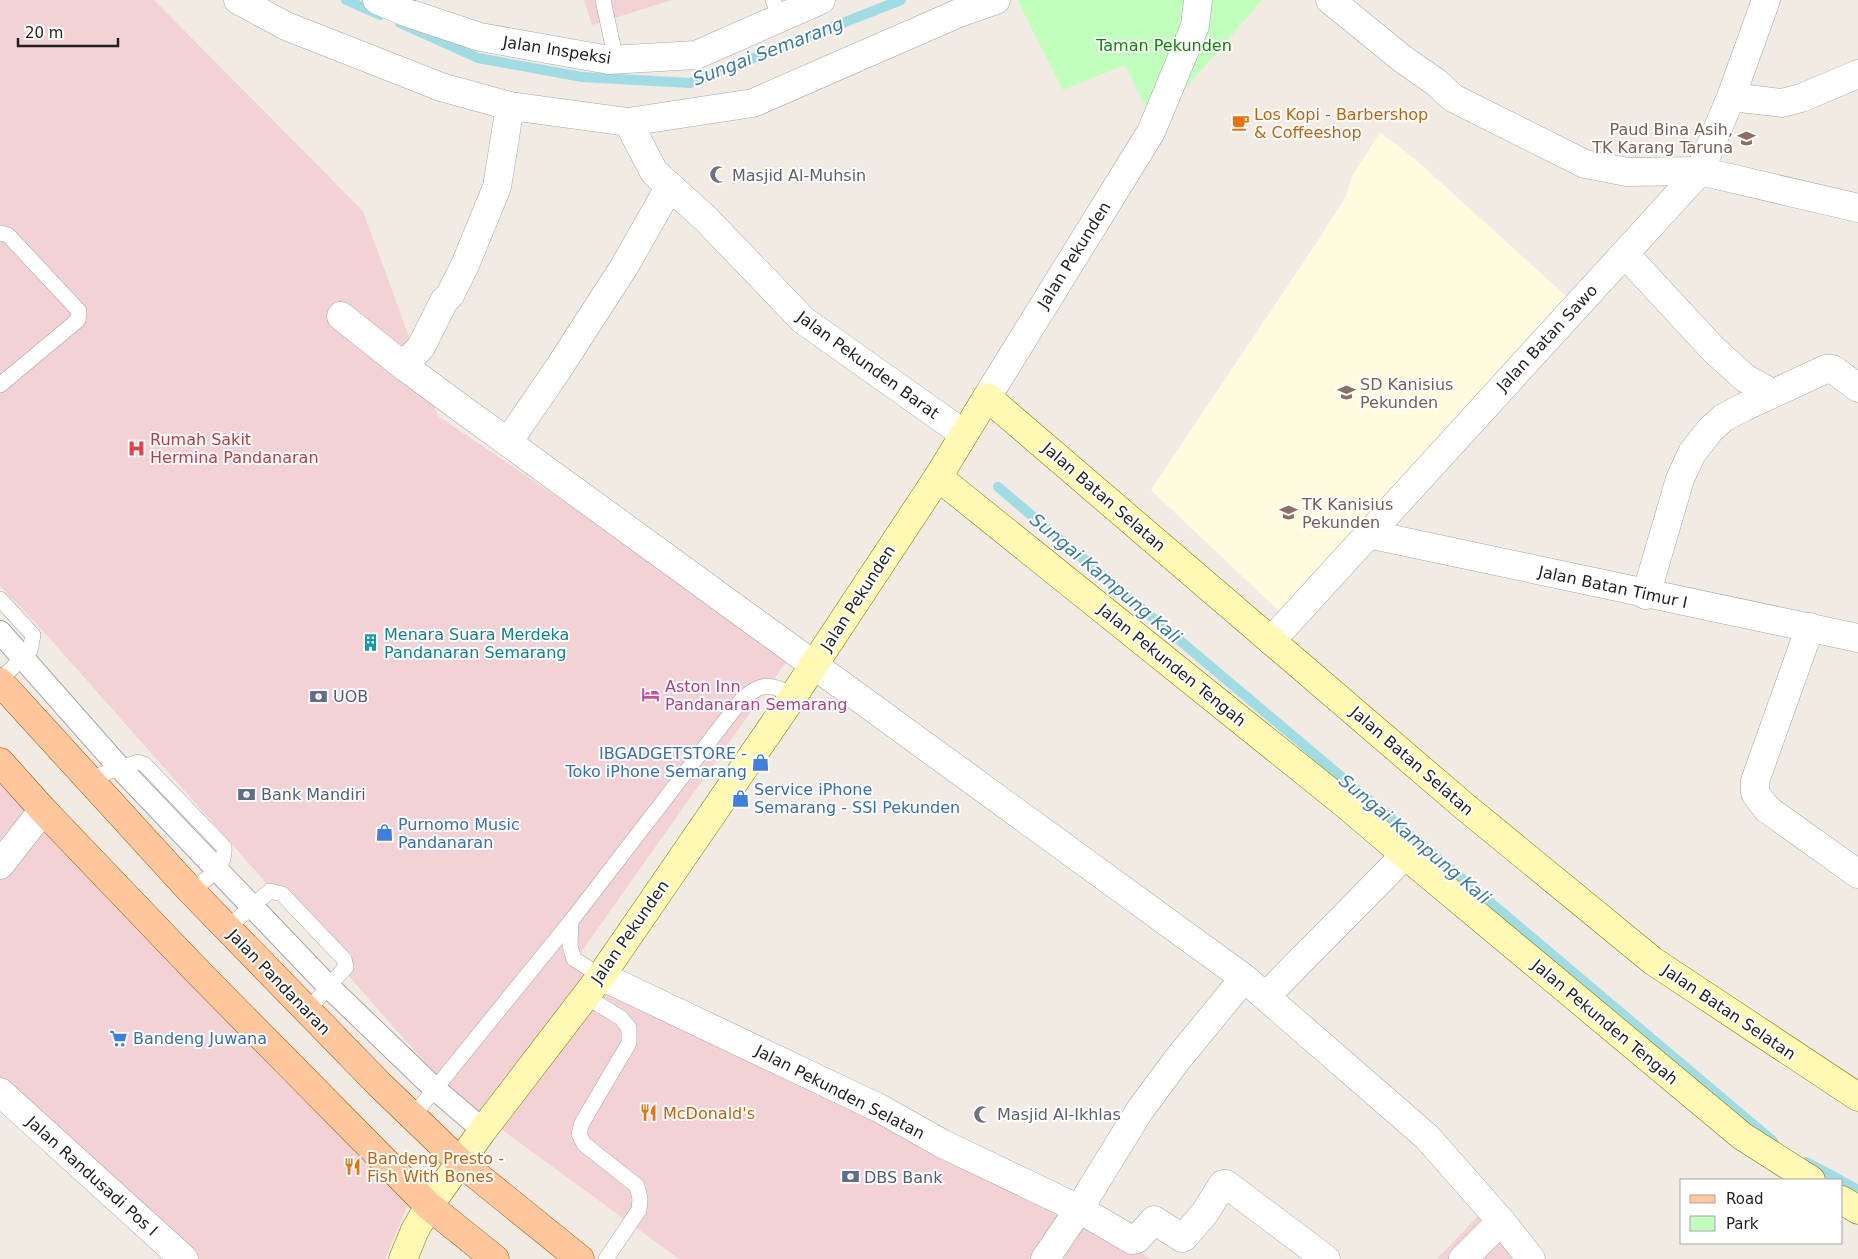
<svg xmlns="http://www.w3.org/2000/svg" width="1858" height="1259" font-family="'DejaVu Sans',sans-serif">
	<style>
		.commercial { fill: #f3d2d5 }
		.education { fill: #fffbdf }
		.park { fill: #c1ffbd }
		.lines { fill: none; stroke-linecap: round; stroke-linejoin: round }
		.stream { stroke: #a0dce3; stroke-width: 10 }
		.service-casing { stroke: #a6a6a6; stroke-width: 16 }
		.pedestrian-casing { stroke: #a6a6a6; stroke-width: 24 }
		.minor-casing { stroke: #a6a6a6; stroke-width: 29 }
		.secondary-casing { stroke: #7c7900; stroke-width: 29 }
		.primary-casing { stroke: #9a5300; stroke-width: 29 }
		.service { stroke: #fff; stroke-width: 15 }
		.pedestrian { stroke: #fff; stroke-width: 22 }
		.minor { stroke: #fff; stroke-width: 28 }
		.secondary { stroke: #fff9b4; stroke-width: 28 }
		.primary { stroke: #ffc79b; stroke-width: 28 }
		.labels { text-anchor: middle; dominant-baseline: central; stroke-width: 4; stroke-linejoin: round; paint-order: stroke }
		.park-label { font-size: 16px; fill: #078901; stroke: #fff }
		.street-label { font-size: 16px; fill: #1f1f1f; stroke: #fff }
		.food-label { font-size: 16px; fill: #c56008; stroke: #fff; text-anchor: start }
		.education-label { font-size: 16px; fill: #785e54; stroke: #fff; text-anchor: start }
		.worship-label { font-size: 16px; fill: #5b616d; stroke: #fff; text-anchor: start }
		.health-label { font-size: 16px; fill: #be3a42; stroke: #fff; text-anchor: start }
		.culture-label { font-size: 16px; fill: #0d838f; stroke: #fff; text-anchor: start }
		.hotel-label { font-size: 16px; fill: #b23c85; stroke: #fff; text-anchor: start }
		.service-label { font-size: 16px; fill: #4e5e75; stroke: #fff; text-anchor: start }
		.shop-label { font-size: 16px; fill: #366cbe; stroke: #fff; text-anchor: start }
		.water-label { font-size: 18px; font-style: italic; fill: #3a7aa0; stroke: #fff }
	</style>
	<rect width="100%" height="100%" fill="#f1ebe4"/>
	<!-- commercial -->
	<g class="commercial">
		<path d="M 0,0 L 154,0 L 363,211 L 438,416 L 791,655 L 577,958 L 1038,1177 L 1150,1259 L 679,1259 L 453,1094 L 44,632 L 0,586 Z"/>
		<path d="M 584,0 L 672,0 L 592,25 Z"/>
		<path d="M 0,784 L 408,1204 L 385,1259 L 198,1259 L 0,1080 Z"/>
		<path d="M 1480,1214 L 1514,1259 L 1437,1259 Z"/>
	</g>
	<!-- education -->
	<path class="education" d="M 1380,132 L 1416,160 L 1566,296 L 1279,611 L 1151,490 L 1321,236 L 1346,196 L 1352,176 Z"/>
	<!-- park -->
	<path class="park" d="M 1017,0 L 1262,0 L 1154,125 L 1125,65 L 1063,90 Z"/>
	<g class="lines">
		<!-- stream -->
		<g class="stream">
			<path d="M 346,0 L 380,15"/>
			<path d="M 400,23 L 478,58 L 582,77 L 690,83 L 901,0"/>
			<path d="M 998,487 C 1255,707 1515,923 1773,1141"/>
			<path d="M 1806,1162 L 1840,1180"/>
			<path d="M 1842,1181 L 1858,1190"/>
		</g>
		<defs>
			<g id="service">
				<path d="M 603,0 L 616,60"/>
				<path d="M 773,0 L 780,18"/>
				<path d="M 0,233 L 8,235 L 79,311 L 78,320 L 0,385"/>
				<path d="M 0,599 L 33,635 L 30,650 L 0,680"/>
				<path d="M 88,779 L 138,762 L 144,764 L 224,847 C 226,869 207,878 191,891"/>
				<path d="M 571,921 L 570,946 L 574,959 L 601,976"/>
				<path d="M 227,928 L 270,891 L 282,894 L 344,959 L 346,967 L 307,1011"/>
				<path d="M 585,996 L 621,1018 L 629,1028 L 629,1043 L 582,1123 L 579,1134 L 584,1144 L 637,1186 L 640,1199 L 639,1210 L 606,1259"/>
				<path d="M 413,1116 L 571,921 L 742,699 C 765,681 768,684 794,695"/>
			</g>
			<path id="pedestrian" d="M 0,632 L 120,768 L 329,987 L 435,1089 L 483,1130"/>
			<g id="minor">
				<path d="M 238,0 L 286,26 L 441,87 L 510,106 L 628,122 L 753,103 L 959,13 L 996,0"/>
				<path d="M 377,0 L 408,13 L 480,37 L 609,60 L 696,55 L 821,0"/>
				<path d="M 1330,0 L 1404,60 L 1437,83 L 1453,98 L 1585,164 L 1627,172 L 1700,171 L 1858,208"/>
				<path d="M 1731,97 L 1782,103 L 1801,98 L 1858,74"/>
				<path d="M 628,122 L 654,172 L 706,219 L 803,320 L 964,434"/>
				<path d="M 1625,254 L 1714,350 L 1745,378 L 1772,393"/>
				<path d="M 341,316 L 405,367 L 462,409 L 1244,978 L 1427,1137 L 1501,1221 L 1531,1259"/>
				<path d="M 405,367 L 407,362 L 421,347 L 444,301 L 450,295 L 465,265 L 497,187 L 510,106"/>
				<path d="M 987,397 L 1151,132 L 1195,26 L 1198,0"/>
				<path d="M 508,442 L 558,369 L 624,267 L 670,186"/>
				<path d="M 1368,534 L 1858,638"/>
				<path d="M 1646,595 L 1680,479 L 1692,453 L 1710,430 L 1723,418 L 1744,407 L 1826,369 L 1833,369 L 1858,388"/>
				<path d="M 1810,627 L 1755,781 L 1755,793 L 1767,809 L 1858,874"/>
				<path d="M 1271,641 L 1700,171 L 1731,97 L 1766,0"/>
				<path d="M 0,865 L 43,810"/>
				<path d="M 601,976 L 879,1108 L 941,1143 L 1079,1209 L 1132,1240 L 1137,1239 L 1154,1220 L 1182,1238 L 1184,1237 L 1204,1214 L 1223,1184 L 1226,1184 L 1326,1259"/>
				<path d="M 1266,996 L 1405,855"/>
				<path d="M 0,1092 L 184,1259"/>
				<path d="M 1045,1259 L 1079,1209 L 1140,1110 L 1177,1060 L 1244,978"/>
				<path d="M 1463,1259 L 1501,1221"/>
			</g>
			<g id="secondary">
				<path d="M 938,477 L 1345,804 L 1405,855 L 1742,1136 L 1811,1180"/>
				<path d="M 1842,1200 L 1858,1210"/>
				<path d="M 403,1259 L 415,1230 L 429,1206 L 483,1130 L 601,976 L 794,695 L 938,477 L 987,397 L 1464,806 L 1653,961 L 1858,1097"/>
			</g>
			<g id="primary">
				<path d="M 0,682 L 191,891 L 379,1084 L 460,1162 L 580,1259"/>
				<path d="M 0,762 L 43,810 L 197,971 L 429,1206 L 495,1259"/>
			</g>
		</defs>
		<!-- service casing -->
		<use href="#service" class="service-casing"/>
		<!-- pedestrian casing -->
		<use href="#pedestrian" class="pedestrian-casing"/>
		<!-- minor casing -->
		<use href="#minor" class="minor-casing"/>
		<!-- secondary casing -->
		<use href="#secondary" class="secondary-casing"/>
		<!-- primary casing -->
		<use href="#primary" class="primary-casing"/>
		<!-- service -->
		<use href="#service" class="service"/>
		<!-- pedestrian -->
		<use href="#pedestrian" class="pedestrian"/>
		<!-- minor -->
		<use href="#minor" class="minor"/>
		<!-- secondary -->
		<use href="#secondary" class="secondary"/>
		<!-- primary -->
		<use href="#primary" class="primary"/>
	</g>
	<!-- icons -->
	<defs>
		<symbol id="cafe-bare" viewBox="-9 -9 18 18"><path d="M-5.5-4.5H6V0H3Q3 3.5 0 3.5H-2.5Q-5.5 3.5-5.5 0ZM3-3.2v2h1.7v-2ZM-6 4.5H4V6H-6Z" fill="#e8710a" stroke="#fff" stroke-width="2.5" paint-order="stroke"/></symbol>
		<symbol id="school-bare" viewBox="-9 -9 18 18"><path d="M0-5L7-2L0 1L-7-2ZM-4 1L0 2.5L4 1V4Q0 6-4 4Z" fill="#8d6e63" stroke="#fff" stroke-width="2.5" paint-order="stroke"/></symbol>
		<symbol id="mosque-bare" viewBox="-9 -9 18 18"><path d="M3.5-4.9A6 6 0 1 0 3.5 4.9A5 5 0 1 1 3.5-4.9Z" fill="#6b7280" stroke="#fff" stroke-width="2.5" paint-order="stroke"/></symbol>
		<symbol id="hospital-bare" viewBox="-9 -9 18 18"><path d="M-5-5h3v3.5h4V-5h3V5h-3V1.5h-4V5h-3Z" fill="#e0444e" stroke="#fff" stroke-width="2.5" paint-order="stroke"/></symbol>
		<symbol id="building-bare" viewBox="-9 -9 18 18"><path d="M-4-6H4V6H1V3H-1V6H-4ZM-2.5-4.3h1.7v1.8h-1.7ZM.8-4.3h1.7v1.8H.8ZM-2.5-1h1.7V.8h-1.7ZM.8-1h1.7V.8H.8Z" fill="#0f9aa8" stroke="#fff" stroke-width="2.5" paint-order="stroke"/></symbol>
		<symbol id="hotel-bare" viewBox="-9 -9 18 18"><path d="M-6-4.5h1.5V1H6V5H4.5V3h-9V5H-6ZM-4 0a1.8 1.8 0 1 1 3.6 0ZM.5 0V-2.5h3Q6-2.5 6 0Z" fill="#d1479c" stroke="#fff" stroke-width="2.5" paint-order="stroke"/></symbol>
		<symbol id="bank-bare" viewBox="-9 -9 18 18"><path d="M-6-4H6V4H-6ZM0-2.3a2.3 2.3 0 1 0 0 4.6a2.3 2.3 0 1 0 0-4.6Z" fill="#5c6f8a" stroke="#fff" stroke-width="2.5" paint-order="stroke"/></symbol>
		<symbol id="shop-bare" viewBox="-9 -9 18 18"><path d="M-5-2.5h2.3a2.7 3.5 0 0 1 5.4 0H5L5.5 6h-11ZM-1.5-2.5h3a1.5 2.3 0 0 0-3 0Z" fill="#3f7fe0" stroke="#fff" stroke-width="2.5" paint-order="stroke"/></symbol>
		<symbol id="supermarket-bare" viewBox="-9 -9 18 18"><path d="M-6-5.5h2.5l.6 2H6L4.5 2H-2.5L-4.4-4H-6ZM-1.5 3.2a1.3 1.3 0 1 0 .1 0ZM3 3.2a1.3 1.3 0 1 0 .1 0Z" fill="#3f7fe0" stroke="#fff" stroke-width="2.5" paint-order="stroke"/></symbol>
		<symbol id="restaurant-bare" viewBox="-9 -9 18 18"><path d="M-5-6h1v4h1v-4h1v4h1v-4h1v5L-1.5 .5V6h-2V.5L-5-1ZM5-6V6H3V1.5H1.5Q1.5-4 5-6Z" fill="#e8710a" stroke="#fff" stroke-width="2.5" paint-order="stroke"/></symbol>
	</defs>
	<g fill-rule="evenodd">
		<use href="#cafe-bare" x="1228" y="110" width="25" height="25"/>
		<use href="#school-bare" x="1734" y="126" width="25" height="25"/>
		<use href="#mosque-bare" x="706" y="162" width="25" height="25"/>
		<use href="#school-bare" x="1334" y="380" width="25" height="25"/>
		<use href="#hospital-bare" x="124" y="436" width="25" height="25"/>
		<use href="#school-bare" x="1276" y="500" width="25" height="25"/>
		<use href="#building-bare" x="358" y="630" width="25" height="25"/>
		<use href="#hotel-bare" x="638" y="682" width="25" height="25"/>
		<use href="#bank-bare" x="306" y="684" width="25" height="25"/>
		<use href="#shop-bare" x="748" y="750" width="25" height="25"/>
		<use href="#bank-bare" x="234" y="782" width="25" height="25"/>
		<use href="#shop-bare" x="728" y="786" width="25" height="25"/>
		<use href="#shop-bare" x="372" y="820" width="25" height="25"/>
		<use href="#supermarket-bare" x="106" y="1026" width="25" height="25"/>
		<use href="#restaurant-bare" x="636" y="1100" width="25" height="25"/>
		<use href="#mosque-bare" x="970" y="1102" width="25" height="25"/>
		<use href="#restaurant-bare" x="340" y="1154" width="25" height="25"/>
		<use href="#bank-bare" x="838" y="1164" width="25" height="25"/>
	</g>
	<g class="labels">
		<!-- park labels -->
		<g class="park-label">
			<text x="1164" y="45">Taman Pekunden</text>
		</g>
		<!-- street labels -->
		<g class="street-label">
			<text transform="translate(557 50) rotate(9)">Jalan Inspeksi</text>
			<text transform="translate(1074 255) rotate(-58)">Jalan Pekunden</text>
			<text transform="translate(1547 338) rotate(-47)">Jalan Batan Sawo</text>
			<text transform="translate(868 365) rotate(36)">Jalan Pekunden Barat</text>
			<text transform="translate(1104 497) rotate(41)">Jalan Batan Selatan</text>
			<text transform="translate(1613 587) rotate(12)">Jalan Batan Timur I</text>
			<text transform="translate(858 598) rotate(-57)">Jalan Pekunden</text>
			<text transform="translate(1172 665) rotate(39)">Jalan Pekunden Tengah</text>
			<text transform="translate(1412 761) rotate(41)">Jalan Batan Selatan</text>
			<text transform="translate(630 932) rotate(-55)">Jalan Pekunden</text>
			<text transform="translate(279 982) rotate(46)">Jalan Pandanaran</text>
			<text transform="translate(1729 1012) rotate(34)">Jalan Batan Selatan</text>
			<text transform="translate(1605 1022) rotate(40)">Jalan Pekunden Tengah</text>
			<text transform="translate(840 1092) rotate(27)">Jalan Pekunden Selatan</text>
			<text transform="translate(92 1176) rotate(42)">Jalan Randusadi Pos I</text>
		</g>
		<!-- food labels -->
		<g class="food-label">
			<text x="1254" y="114">Los Kopi - Barbershop<tspan x="1254" dy="18">&amp; Coffeeshop</tspan></text>
			<text x="663" y="1113">McDonald's</text>
			<text x="367" y="1158">Bandeng Presto -<tspan x="367" dy="18">Fish With Bones</tspan></text>
		</g>
		<!-- education labels -->
		<g class="education-label">
			<text x="1733" y="129" text-anchor="end">Paud Bina Asih,<tspan x="1733" dy="18">TK Karang Taruna</tspan></text>
			<text x="1360" y="384">SD Kanisius<tspan x="1360" dy="18">Pekunden</tspan></text>
			<text x="1302" y="504">TK Kanisius<tspan x="1302" dy="18">Pekunden</tspan></text>
		</g>
		<!-- worship labels -->
		<g class="worship-label">
			<text x="732" y="175">Masjid Al-Muhsin</text>
			<text x="997" y="1114">Masjid Al-Ikhlas</text>
		</g>
		<!-- health labels -->
		<g class="health-label">
			<text x="150" y="439">Rumah Sakit<tspan x="150" dy="18">Hermina Pandanaran</tspan></text>
		</g>
		<!-- culture labels -->
		<g class="culture-label">
			<text x="384" y="634">Menara Suara Merdeka<tspan x="384" dy="18">Pandanaran Semarang</tspan></text>
		</g>
		<!-- hotel labels -->
		<g class="hotel-label">
			<text x="665" y="686">Aston Inn<tspan x="665" dy="18">Pandanaran Semarang</tspan></text>
		</g>
		<!-- service labels -->
		<g class="service-label">
			<text x="333" y="696">UOB</text>
			<text x="261" y="794">Bank Mandiri</text>
			<text x="864" y="1177">DBS Bank</text>
		</g>
		<!-- shop labels -->
		<g class="shop-label">
			<text x="747" y="753" text-anchor="end">IBGADGETSTORE -<tspan x="747" dy="18">Toko iPhone Semarang</tspan></text>
			<text x="754" y="789">Service iPhone<tspan x="754" dy="18">Semarang - SSI Pekunden</tspan></text>
			<text x="398" y="824">Purnomo Music<tspan x="398" dy="18">Pandanaran</tspan></text>
			<text x="133" y="1038">Bandeng Juwana</text>
		</g>
		<!-- water labels -->
		<g class="water-label">
			<text transform="translate(768 51) rotate(-21)">Sungai Semarang</text>
			<text transform="translate(1106 578) rotate(40)">Sungai Kampung Kali</text>
			<text transform="translate(1415 839) rotate(40)">Sungai Kampung Kali</text>
		</g>
	</g>
	<!-- legend -->
	<rect x="1680" y="1179" width="162" height="65" fill="#ffffff" stroke="#a5a5a5"/>
	<rect x="1690" y="1195" width="25" height="8" fill="#ffc79b" stroke="#a5a5a5"/>
	<text x="1726" y="1204" font-size="15" fill="#1f1f1f">Road</text>
	<rect x="1690" y="1216" width="25" height="15" fill="#c1ffbd" stroke="#a5a5a5"/>
	<text x="1726" y="1229" font-size="15" fill="#1f1f1f">Park</text>
	<!-- scale -->
	<path d="M18 38v8h100v-8" fill="none" stroke="#1f1f1f" stroke-width="2.5"/>
	<text x="25" y="38" font-size="15" fill="#1f1f1f" stroke="#ffffff" stroke-width="4" paint-order="stroke">20 m</text>
</svg>
